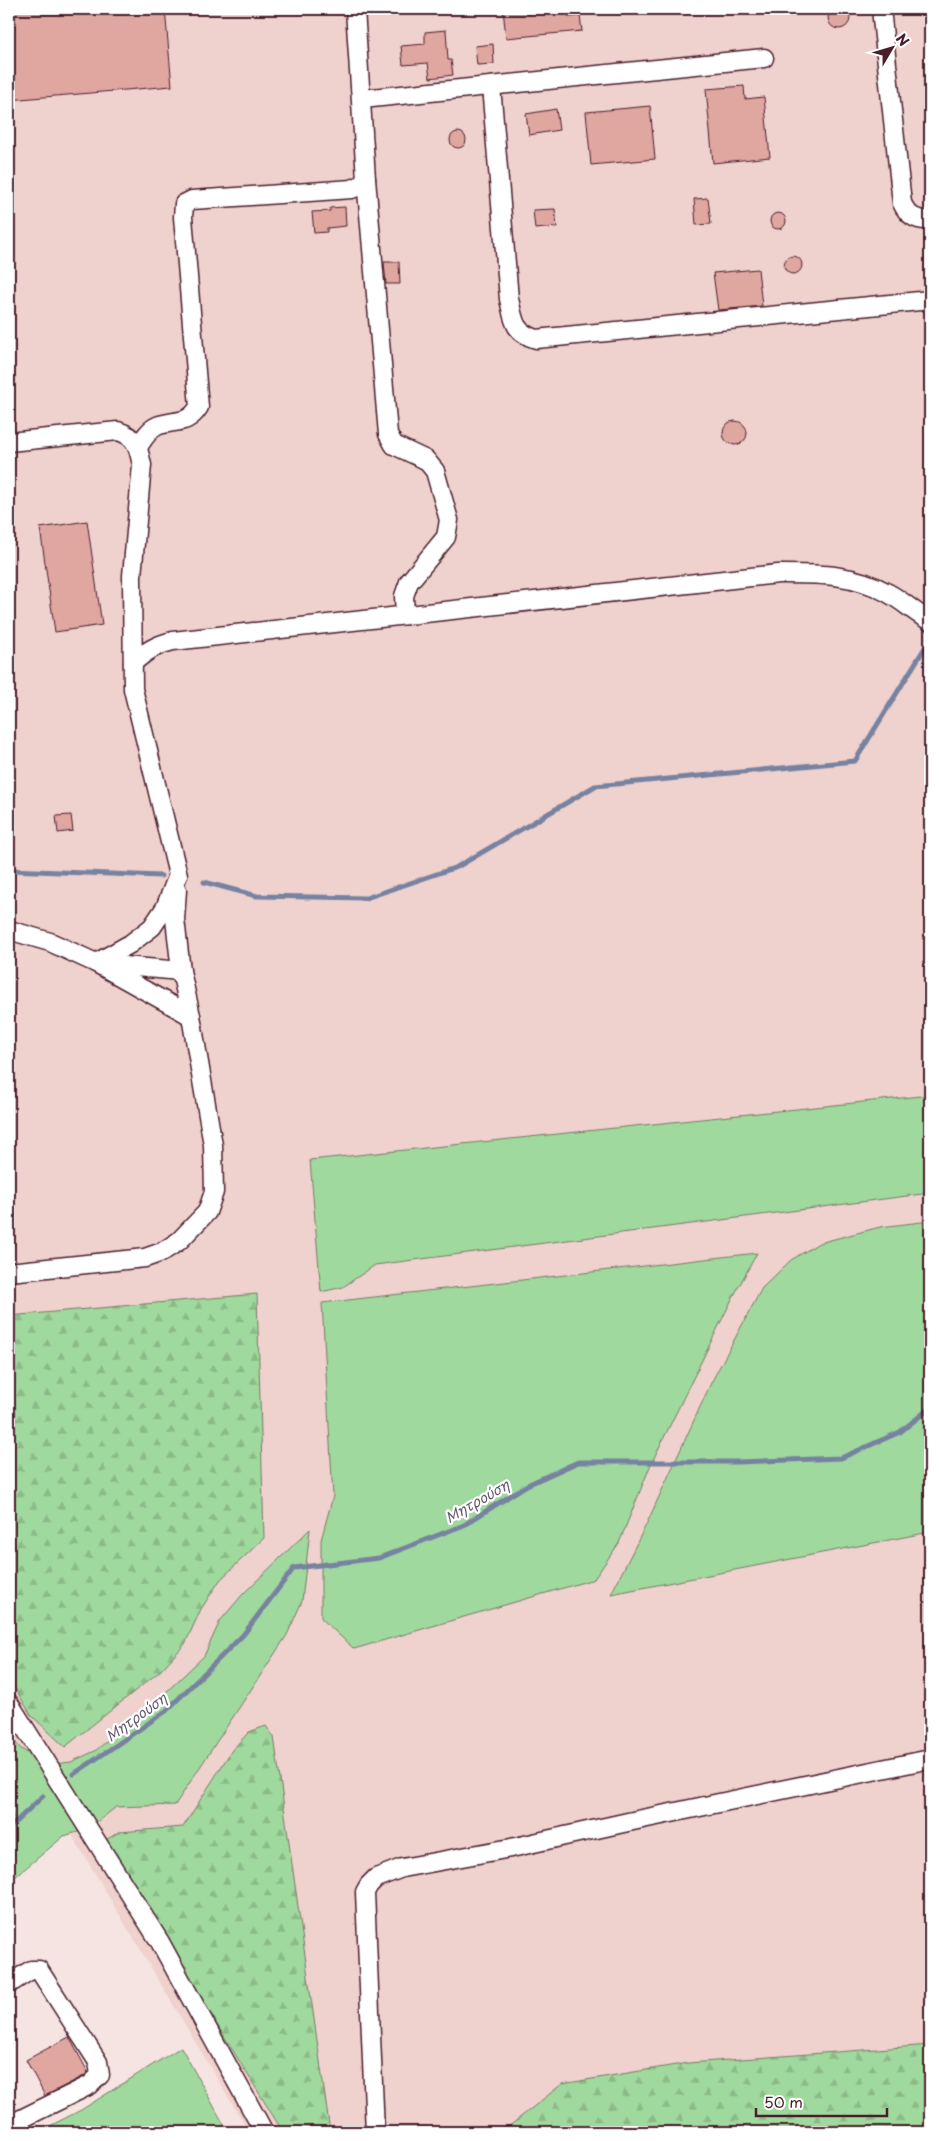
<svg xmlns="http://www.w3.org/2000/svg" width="939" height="2141" font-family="'Playpen Sans',sans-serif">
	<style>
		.built { fill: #efd1ce }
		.grass { fill: #a0d99e; stroke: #757c64 }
		.forest { fill: url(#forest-firs); stroke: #757c64 }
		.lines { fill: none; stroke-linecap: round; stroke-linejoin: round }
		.stream { stroke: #7782a1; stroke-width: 5 }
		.building { fill: #e0a6a0; stroke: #4a1f2b }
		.minor-casing { stroke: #4a1f2b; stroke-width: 21 }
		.minor { stroke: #fff; stroke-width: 18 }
		.labels { text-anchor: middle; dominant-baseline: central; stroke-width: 4.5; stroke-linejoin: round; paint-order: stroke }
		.water-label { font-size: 14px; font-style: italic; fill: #645970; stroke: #fff }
	</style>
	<defs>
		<pattern id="forest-firs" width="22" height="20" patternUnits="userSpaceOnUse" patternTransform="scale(1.25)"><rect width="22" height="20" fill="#a0d99e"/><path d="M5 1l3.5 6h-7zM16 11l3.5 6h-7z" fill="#8bba88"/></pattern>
	</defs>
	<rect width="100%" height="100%" fill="#f6e4e2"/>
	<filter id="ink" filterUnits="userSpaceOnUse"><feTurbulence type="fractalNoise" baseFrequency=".02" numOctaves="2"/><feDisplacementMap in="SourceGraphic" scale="10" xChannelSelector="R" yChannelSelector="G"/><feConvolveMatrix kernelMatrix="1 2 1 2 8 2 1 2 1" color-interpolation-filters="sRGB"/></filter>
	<g filter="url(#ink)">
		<!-- built -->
		<path class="built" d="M 9,9 L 930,9 L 930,2132 L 249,2132 L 9,1729 Z"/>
		<!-- grass -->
		<g class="grass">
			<path d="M 930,1095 L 930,1193 L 375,1265 L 343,1287 L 321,1292 L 310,1160 Z"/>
			<path d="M 930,1221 L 930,1532 L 611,1594 L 647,1523 L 711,1383 L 762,1288 L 791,1260 L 819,1243 L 880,1227 Z"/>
			<path d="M 757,1253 L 732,1299 L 651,1464 L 619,1543 L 594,1579 L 354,1649 L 321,1618 L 321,1540 L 333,1496 L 322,1303 Z"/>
			<path d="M 310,1529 L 302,1601 L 287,1635 L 175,1805 L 116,1807 L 88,1829 L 64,1836 L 9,1882 L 9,1824 L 15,1820 L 9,1807 L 9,1734 L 20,1748 L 45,1765 L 71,1762 L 95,1751 L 164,1694 L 204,1656 L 220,1621 L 243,1594 Z"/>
			<path d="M 181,2047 L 228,2132 L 38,2132 L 81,2110 Z"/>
		</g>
		<!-- forest -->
		<g class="forest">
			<path d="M 257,1294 L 264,1538 L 220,1580 L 201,1609 L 185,1644 L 160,1671 L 65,1747 L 31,1715 L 9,1678 L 9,1316 Z"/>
			<path d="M 266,1726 L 274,1737 L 330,2132 L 283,2132 L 104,1841 L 119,1832 L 183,1827 L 232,1750 L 249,1732 Z"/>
			<path d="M 930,2045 L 930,2132 L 502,2132 L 562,2084 L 688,2063 Z"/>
		</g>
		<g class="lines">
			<!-- stream -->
			<g class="stream">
				<path d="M 9,870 L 161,876"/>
				<path d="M 204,882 L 257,896 L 366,898 L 457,867 L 595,786 L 855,761 L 924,649"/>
				<path d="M 74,1774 L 166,1711 L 243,1635 L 294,1568 L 379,1558 L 464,1525 L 527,1485 L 578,1462 L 738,1462 L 841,1458 L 900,1432 L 930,1408"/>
				<path d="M 9,1828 L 43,1796"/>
			</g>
		</g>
		<!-- building -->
		<g class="building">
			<circle cx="839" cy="18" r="11"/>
			<path d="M 9,9 L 165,9 L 172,86 L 9,100 Z"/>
			<path d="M 503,9 L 568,9 L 569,17 L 580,16 L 582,31 L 506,38 Z"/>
			<path d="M 446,30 L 448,60 L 451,60 L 453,75 L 430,78 L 428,63 L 403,65 L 401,46 L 425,44 L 425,32 Z"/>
			<path d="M 493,44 L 494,64 L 477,65 L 475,46 Z"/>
			<path d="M 744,86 L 745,99 L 764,97 L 770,157 L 713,163 L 706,89 Z"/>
			<path d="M 650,106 L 655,159 L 591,165 L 586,112 Z"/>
			<path d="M 556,109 L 559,130 L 529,135 L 526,114 Z"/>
			<circle cx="458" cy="140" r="8"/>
			<path d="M 708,198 L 711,224 L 696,225 L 694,199 Z"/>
			<path d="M 345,207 L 346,226 L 327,228 L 327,232 L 314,233 L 312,212 L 330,211 L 330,208 Z"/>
			<path d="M 555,209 L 557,227 L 535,229 L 533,210 Z"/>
			<circle cx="778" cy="221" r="8"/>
			<circle cx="793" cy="265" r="9"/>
			<path d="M 384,262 L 399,262 L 400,284 L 386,284 Z"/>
			<path d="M 758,269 L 762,306 L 718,310 L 713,273 Z"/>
			<circle cx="735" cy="433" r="12"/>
			<path d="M 87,521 L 102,625 L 55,632 L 40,528 Z"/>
			<path d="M 71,815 L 73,831 L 58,833 L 56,816 Z"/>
			<path d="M 69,2037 L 88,2072 L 84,2076 L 45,2096 L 26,2060 Z"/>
		</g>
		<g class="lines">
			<defs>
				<g id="minor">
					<path d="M 355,9 L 366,179 L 388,434 L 394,445 L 426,460 L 435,471 L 449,520 L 446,537 L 409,582 L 404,596 L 405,615"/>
					<path d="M 881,9 L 902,203 C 908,216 916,221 930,220"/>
					<path d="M 491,86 L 509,299 C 514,320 513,332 536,339 L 930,300"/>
					<path d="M 362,99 L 764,58"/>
					<path d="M 9,442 L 118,431 C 137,437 138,447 142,465 L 132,576 L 133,689 L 178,875 L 165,908 L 152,927 L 130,944 L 96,963 L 50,942 L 9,930"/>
					<path d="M 138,447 C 143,440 148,430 157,426 C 175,419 187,426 199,407 L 183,217 L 184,204 L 192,200 L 352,189 L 361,185 L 366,179"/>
					<path d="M 133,663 C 146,651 156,645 173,641 L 778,574 C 817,574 853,573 888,593 C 903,601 915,613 930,621"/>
					<path d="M 96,963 L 191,1016"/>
					<path d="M 101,964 L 181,971"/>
					<path d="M 9,1272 L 145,1258 L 162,1252 L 179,1241 L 207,1212 L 214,1192 L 213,1145 L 191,1016 L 181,971 L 175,919 L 177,890"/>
					<path d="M 9,1703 L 160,1942 L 264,2132"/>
					<path d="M 9,1984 L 31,1970 L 39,1970 L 98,2062 L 100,2075 L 90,2085 L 9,2125"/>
					<path d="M 375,2132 L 365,1892 L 369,1885 L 376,1878 L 402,1868 L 511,1848 L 628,1822 L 930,1759"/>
				</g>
			</defs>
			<!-- minor casing -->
			<use href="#minor" class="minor-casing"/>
			<!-- minor -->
			<use href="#minor" class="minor"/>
		</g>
	</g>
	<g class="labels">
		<!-- water labels -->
		<g class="water-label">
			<text transform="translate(477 1501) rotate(-30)">Μητρούση</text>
			<text transform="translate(136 1717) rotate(-36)">Μητρούση</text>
		</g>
	</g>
	<!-- margin -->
	<rect width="939" height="2141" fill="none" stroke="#fff" stroke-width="30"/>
	<rect x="15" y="15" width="909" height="2111" fill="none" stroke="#4a1f2b" stroke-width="2" filter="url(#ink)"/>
	<!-- north arrow -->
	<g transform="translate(892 48) rotate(52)" stroke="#ffffff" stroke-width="4" paint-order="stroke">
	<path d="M0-4L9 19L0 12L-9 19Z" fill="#4a1f2b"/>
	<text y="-8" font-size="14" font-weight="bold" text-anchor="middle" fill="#4a1f2b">N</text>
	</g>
	<!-- scale -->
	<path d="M756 2108v8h131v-8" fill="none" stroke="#4a1f2b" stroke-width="2.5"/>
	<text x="764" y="2108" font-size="15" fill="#4a1f2b" stroke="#ffffff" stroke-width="4" paint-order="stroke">50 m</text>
</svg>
